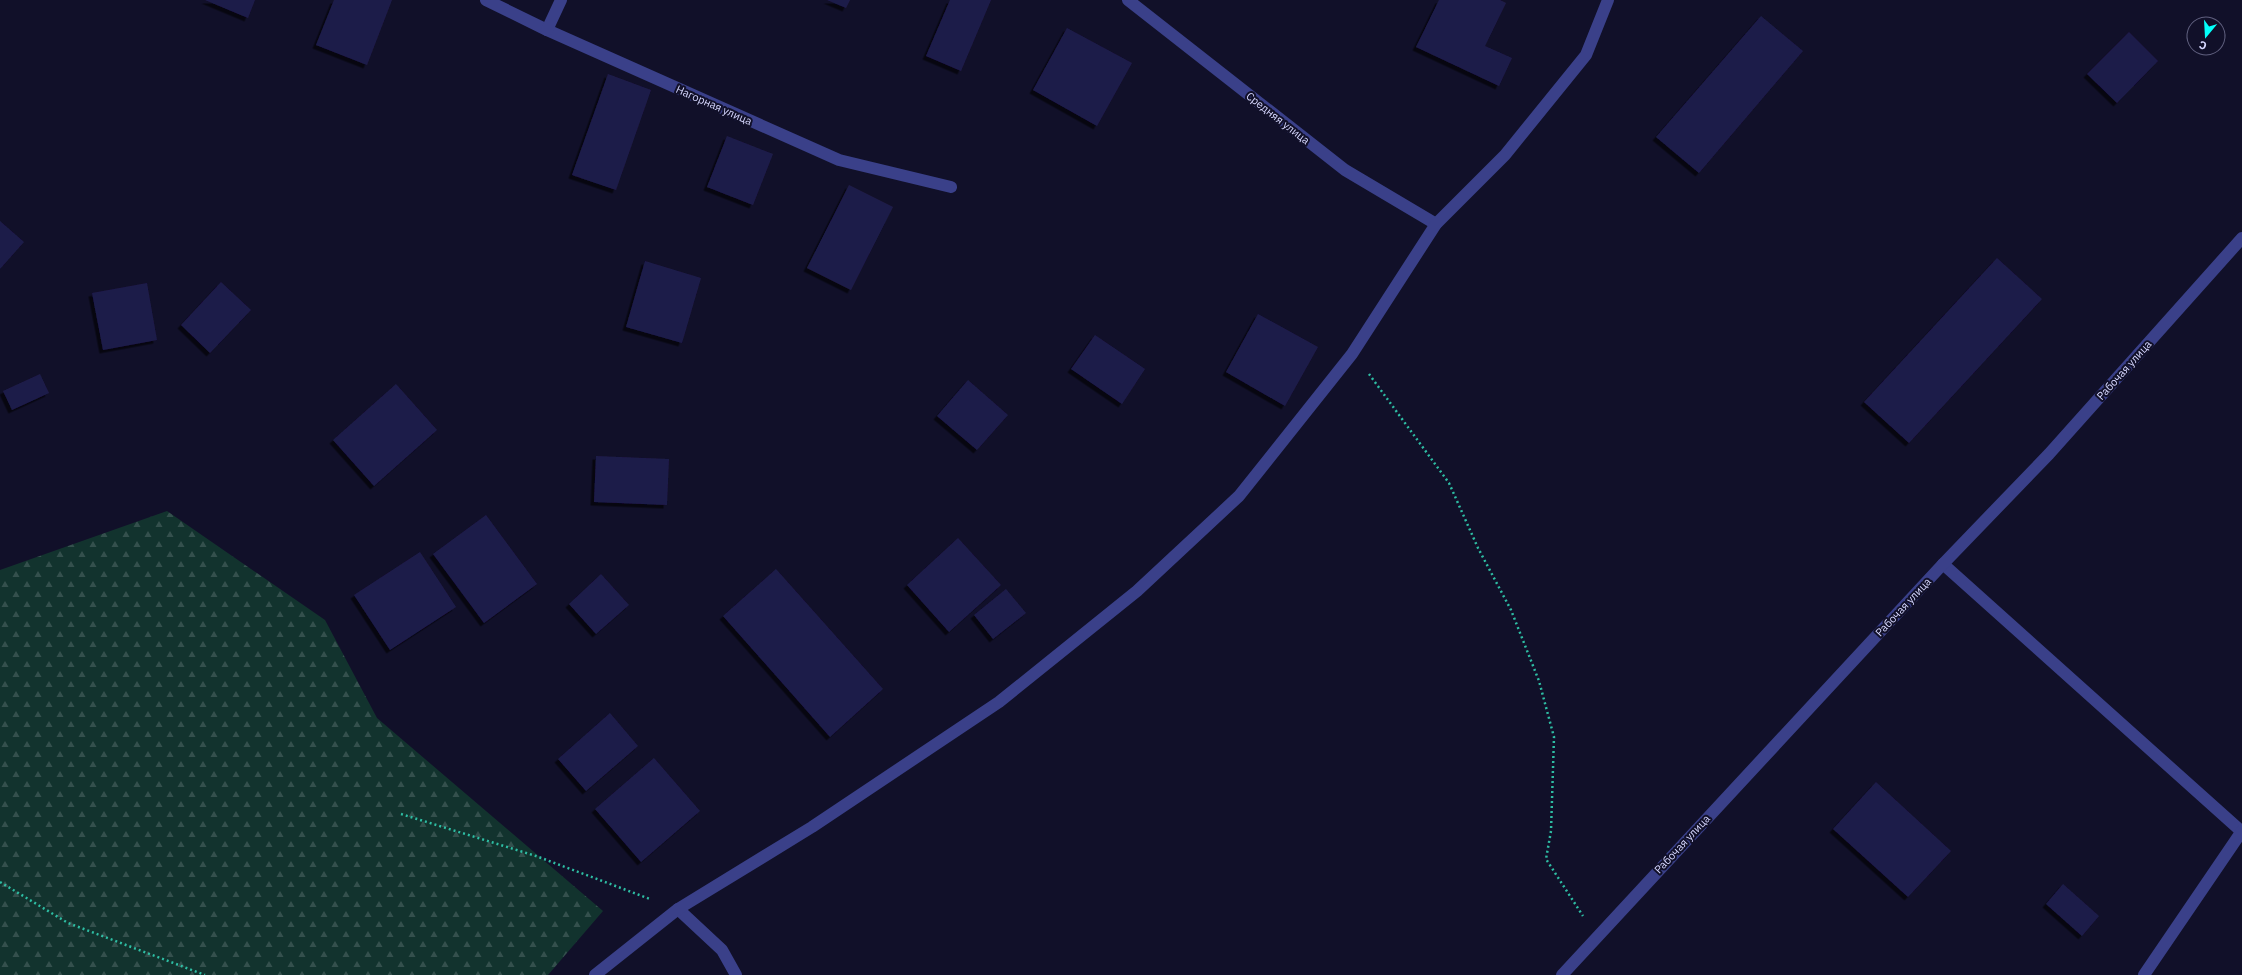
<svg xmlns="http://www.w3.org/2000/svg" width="2242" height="975" font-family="'IBM Plex Sans',sans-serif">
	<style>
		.forest { fill: url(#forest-firs) }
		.building { fill: #1f1b4a; filter: url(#shadow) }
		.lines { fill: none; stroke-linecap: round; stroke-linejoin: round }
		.path { stroke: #2ebda3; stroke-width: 2.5; stroke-dasharray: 2 3; stroke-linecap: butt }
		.lane { stroke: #3a4089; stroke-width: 12 }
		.street { stroke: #3a4089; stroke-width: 12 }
		.labels { text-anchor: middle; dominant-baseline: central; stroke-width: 4; stroke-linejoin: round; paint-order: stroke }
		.street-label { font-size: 11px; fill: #d7d8ff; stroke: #111029 }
	</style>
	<defs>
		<pattern id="forest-firs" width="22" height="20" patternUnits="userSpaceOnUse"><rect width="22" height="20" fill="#12332e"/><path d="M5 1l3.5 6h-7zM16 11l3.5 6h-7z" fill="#34504d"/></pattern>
		<filter id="shadow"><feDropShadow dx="-3.5" dy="3.5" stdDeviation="0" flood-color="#0009"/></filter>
	</defs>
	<rect width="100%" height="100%" fill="#111029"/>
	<!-- forest -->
	<path class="forest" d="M 167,511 L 325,620 L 377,718 L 603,911 L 548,975 L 0,975 L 0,570 Z"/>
	<!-- building -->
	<g class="building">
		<path d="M 205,0 L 255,0 L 248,18 Z"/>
		<path d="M 334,0 L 392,0 L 367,65 L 316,45 Z"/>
		<path d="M 827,0 L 850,0 L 846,8 Z"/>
		<path d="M 950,0 L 991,0 L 961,71 L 926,56 Z"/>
		<path d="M 1439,0 L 1500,0 L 1506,3 L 1485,46 L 1512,58 L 1499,86 L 1416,47 Z"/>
		<path d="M 1761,16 L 1803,51 L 1699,173 L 1656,137 Z"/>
		<path d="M 1067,28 L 1132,63 L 1097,126 L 1033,90 Z"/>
		<path d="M 2129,32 L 2158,61 L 2117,103 L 2087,74 Z"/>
		<path d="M 608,74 L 651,90 L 616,190 L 572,175 Z"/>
		<path d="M 727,136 L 773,154 L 753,205 L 707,187 Z"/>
		<path d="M 849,185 L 893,207 L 851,290 L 807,268 Z"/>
		<path d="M 0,221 L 24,242 L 0,269 Z"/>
		<path d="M 1997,258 L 2042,299 L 1909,443 L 1864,402 Z"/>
		<path d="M 645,261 L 701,278 L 682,343 L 626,327 Z"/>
		<path d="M 221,282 L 251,310 L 210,353 L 181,325 Z"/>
		<path d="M 147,283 L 157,340 L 103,350 L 92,293 Z"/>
		<path d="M 1258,314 L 1318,347 L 1285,406 L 1226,372 Z"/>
		<path d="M 1095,335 L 1145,369 L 1122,404 L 1071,369 Z"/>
		<path d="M 40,374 L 49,393 L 12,410 L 3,391 Z"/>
		<path d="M 968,380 L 1008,415 L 977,450 L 937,416 Z"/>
		<path d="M 396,384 L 437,430 L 374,486 L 333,440 Z"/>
		<path d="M 596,456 L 669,459 L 667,505 L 594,502 Z"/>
		<path d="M 486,515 L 537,584 L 484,623 L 433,554 Z"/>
		<path d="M 958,538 L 1001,585 L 949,632 L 907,585 Z"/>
		<path d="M 420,552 L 456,607 L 390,650 L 354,595 Z"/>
		<path d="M 776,569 L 883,689 L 830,737 L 723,616 Z"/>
		<path d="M 601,574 L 629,605 L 596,634 L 569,604 Z"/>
		<path d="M 1006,589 L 1026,613 L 993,639 L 974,615 Z"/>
		<path d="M 610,713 L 638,746 L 586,791 L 558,759 Z"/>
		<path d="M 654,758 L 700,811 L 641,862 L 595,809 Z"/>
		<path d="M 1876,782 L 1951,851 L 1908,897 L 1833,829 Z"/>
		<path d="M 2063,884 L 2099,916 L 2082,936 L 2046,904 Z"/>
	</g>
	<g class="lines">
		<!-- path -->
		<g class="path">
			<path d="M 1369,374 L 1449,483 L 1478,548 L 1511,610 L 1539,681 L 1554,737 L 1551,831 L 1546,859 L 1583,916"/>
			<path d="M 401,814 L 536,856 L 650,899"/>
			<path d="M 0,882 L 68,923 L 205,975"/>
		</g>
		<!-- lane -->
		<g class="lane">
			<path d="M 1943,564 L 2241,831"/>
			<path d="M 2144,975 L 2242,831"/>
		</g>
		<!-- street -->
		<g class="street">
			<path d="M 486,0 L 547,30 L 839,160 L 951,187"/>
			<path d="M 1128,0 L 1345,170 L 1436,224"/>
			<path d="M 547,30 L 561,0"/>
			<path d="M 678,909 L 722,950 L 736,975"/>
			<path d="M 595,975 L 678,909 L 812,827 L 999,702 L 1137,591 L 1239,496 L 1352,354 L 1436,224 L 1505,155 L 1586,55 L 1608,0"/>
			<path d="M 1562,975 L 1943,564 L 2049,454 L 2242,238"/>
		</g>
	</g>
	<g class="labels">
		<!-- street labels -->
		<g class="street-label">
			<text transform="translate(714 105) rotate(24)">Нагорная улица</text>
			<text transform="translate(1278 118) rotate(38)">Средняя улица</text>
			<text transform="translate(2124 370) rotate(-48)">Рабочая улица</text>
			<text transform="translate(1903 607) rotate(-47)">Рабочая улица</text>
			<text transform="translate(1682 844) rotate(-47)">Рабочая улица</text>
		</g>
	</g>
	<!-- north arrow -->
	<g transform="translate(2206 36) rotate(198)"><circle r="19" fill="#111029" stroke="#60607f"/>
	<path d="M0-3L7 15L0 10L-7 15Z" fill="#03fffa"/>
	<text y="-6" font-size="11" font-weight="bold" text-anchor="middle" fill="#d7d8ff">С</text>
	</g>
</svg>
